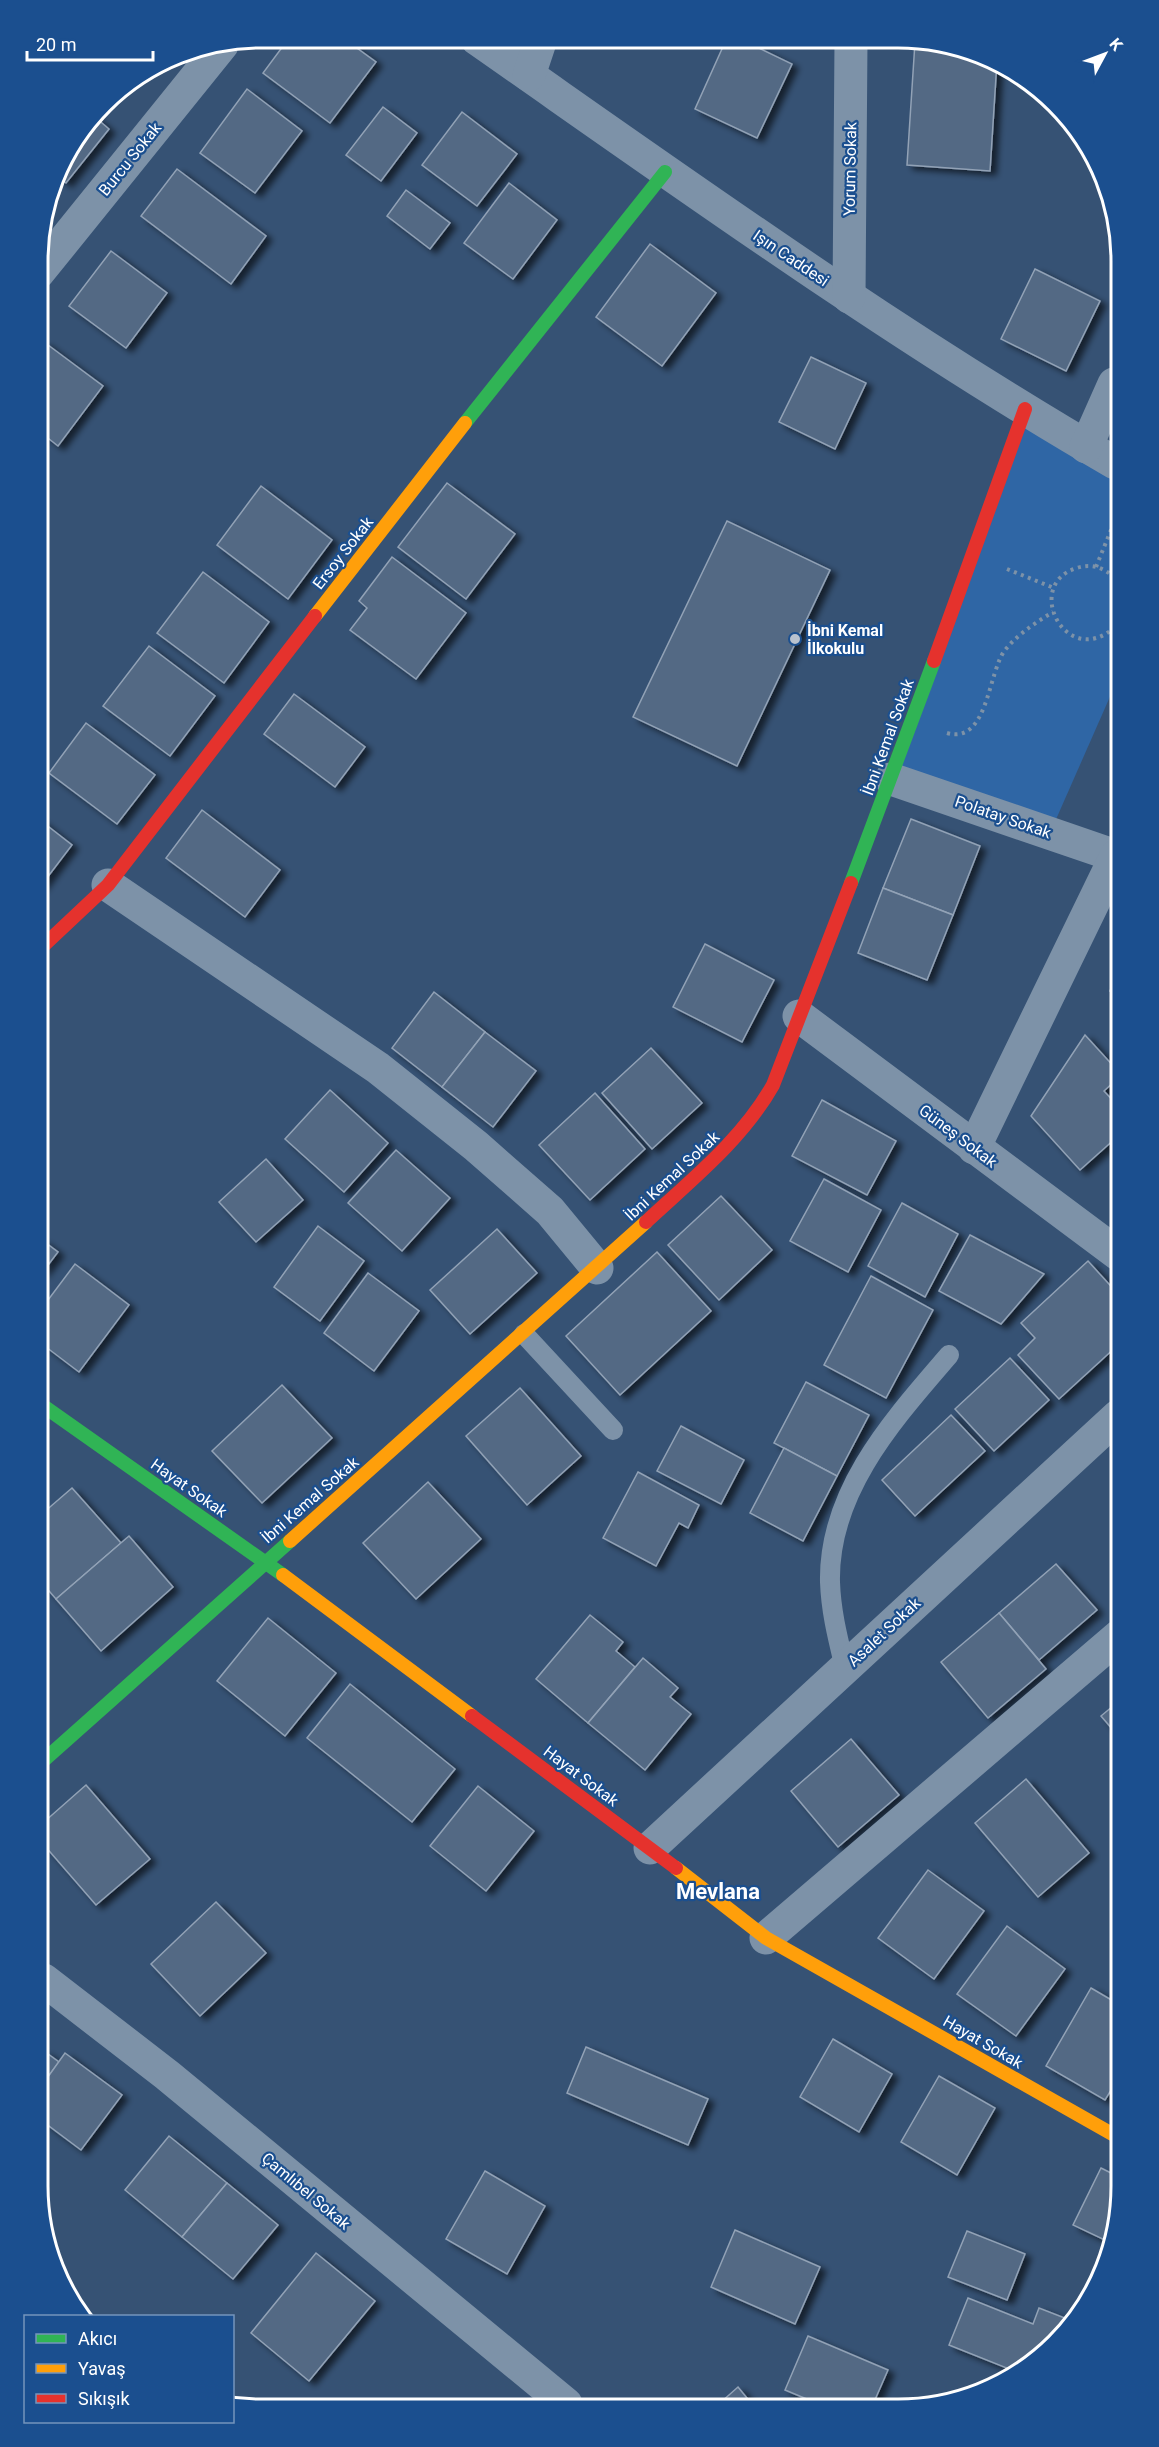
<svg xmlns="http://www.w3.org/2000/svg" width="1159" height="2447" font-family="Roboto,sans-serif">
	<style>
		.green { fill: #2f66a5 }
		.building { fill: #526984; stroke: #92a2b6; stroke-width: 1.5; filter: url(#shadow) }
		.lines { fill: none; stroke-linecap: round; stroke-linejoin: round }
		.path { stroke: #7d92a8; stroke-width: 4; stroke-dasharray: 3 4.5; stroke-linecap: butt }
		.lane { stroke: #7d92a8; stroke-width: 20 }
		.street { stroke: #7d92a8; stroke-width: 33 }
		.fast { stroke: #30b455; stroke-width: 14 }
		.slow { stroke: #ff9f0a; stroke-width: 14 }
		.jam { stroke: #e5322d; stroke-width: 14 }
		.poi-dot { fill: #b9c2ce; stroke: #1b4f8f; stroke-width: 2 }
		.labels { text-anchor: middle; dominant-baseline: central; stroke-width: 4.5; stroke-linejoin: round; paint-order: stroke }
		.street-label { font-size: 16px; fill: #fff; stroke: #1b4f8f }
		.poi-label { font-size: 16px; font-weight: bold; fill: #fff; stroke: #1b4f8f; text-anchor: start }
		.district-label { font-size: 22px; font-weight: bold; fill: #fff; stroke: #1b4f8f }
		.rim { fill: none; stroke: #fff; stroke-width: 3 }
	</style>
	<defs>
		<filter id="shadow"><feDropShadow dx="6" dy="4" stdDeviation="3" flood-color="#0009"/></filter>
	</defs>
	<rect width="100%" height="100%" fill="#365274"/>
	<!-- green -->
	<path class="green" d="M 1025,409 L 1115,463 L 1116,683 L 1050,833 L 891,779 Z"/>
	<!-- building -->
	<g class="building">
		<path d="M 289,38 L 343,38 L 376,62 L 330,123 L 263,73 Z"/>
		<path d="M 726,40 L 742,40 L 792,64 L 757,138 L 695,109 Z"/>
		<path d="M 915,42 L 942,42 L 997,61 L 990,171 L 907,165 Z"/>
		<path d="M 247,89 L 302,131 L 255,193 L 200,153 Z"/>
		<path d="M 383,107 L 417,133 L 381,181 L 346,155 Z"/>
		<path d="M 462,112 L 517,154 L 477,206 L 422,165 Z"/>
		<path d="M 95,117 L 109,129 L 66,183 L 57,176 L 60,162 Z"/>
		<path d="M 177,169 L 266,236 L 231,284 L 141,216 Z"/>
		<path d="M 509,183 L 557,220 L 513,279 L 464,243 Z"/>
		<path d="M 406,190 L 450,223 L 430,249 L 387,216 Z"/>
		<path d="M 650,244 L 716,293 L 662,366 L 596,317 Z"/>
		<path d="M 111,251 L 167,293 L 126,348 L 69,306 Z"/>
		<path d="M 1035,269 L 1100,301 L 1066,371 L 1001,339 Z"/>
		<path d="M 44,342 L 103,386 L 58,446 L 39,431 L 38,349 Z"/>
		<path d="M 811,357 L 866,383 L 835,449 L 779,422 Z"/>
		<path d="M 447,483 L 515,534 L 466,599 L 398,547 Z"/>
		<path d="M 261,486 L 332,540 L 288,599 L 217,545 Z"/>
		<path d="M 727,521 L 830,570 L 737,766 L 633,717 Z"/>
		<path d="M 392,557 L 466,613 L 416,679 L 350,630 L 367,608 L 359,601 Z"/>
		<path d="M 203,572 L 269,622 L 224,683 L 157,633 Z"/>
		<path d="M 149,646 L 215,696 L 170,756 L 103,706 Z"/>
		<path d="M 294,694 L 365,747 L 335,787 L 264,734 Z"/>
		<path d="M 86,723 L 155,775 L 117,824 L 49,773 Z"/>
		<path d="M 202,810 L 280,870 L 245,917 L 166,858 Z"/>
		<path d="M 911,819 L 980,846 L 953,915 L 883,888 Z"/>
		<path d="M 40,820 L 72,845 L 40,887 Z"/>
		<path d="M 883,888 L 953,915 L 927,980 L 858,953 Z"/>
		<path d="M 705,944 L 774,980 L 742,1042 L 673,1007 Z"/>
		<path d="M 1117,973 L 1117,993 L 1110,991 Z"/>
		<path d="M 434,992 L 485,1032 L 442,1087 L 392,1048 Z"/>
		<path d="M 485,1032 L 536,1071 L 493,1127 L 442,1087 Z"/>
		<path d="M 1085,1035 L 1117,1070 L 1117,1079 L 1104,1091 L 1117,1105 L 1117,1137 L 1080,1170 L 1031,1116 Z"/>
		<path d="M 651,1048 L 702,1103 L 652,1149 L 602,1093 Z"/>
		<path d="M 330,1090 L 388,1143 L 344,1192 L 285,1139 Z"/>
		<path d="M 595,1093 L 645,1149 L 590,1200 L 539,1145 Z"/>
		<path d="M 822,1100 L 896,1141 L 867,1195 L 792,1156 Z"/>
		<path d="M 396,1150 L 450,1198 L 402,1251 L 348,1203 Z"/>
		<path d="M 266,1159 L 303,1200 L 256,1242 L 219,1202 Z"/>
		<path d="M 824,1179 L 881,1210 L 848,1272 L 790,1241 Z"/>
		<path d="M 721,1196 L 772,1250 L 719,1300 L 668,1245 Z"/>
		<path d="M 902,1203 L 958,1234 L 925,1297 L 868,1266 Z"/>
		<path d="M 318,1226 L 364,1261 L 320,1321 L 274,1287 Z"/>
		<path d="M 497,1229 L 537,1273 L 470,1334 L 430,1290 Z"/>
		<path d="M 970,1235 L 1044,1274 L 1001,1324 L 939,1291 Z"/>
		<path d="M 42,1240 L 58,1252 L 42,1273 Z"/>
		<path d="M 657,1252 L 711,1311 L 620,1395 L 566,1336 Z"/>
		<path d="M 1088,1261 L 1118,1294 L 1118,1345 L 1059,1399 L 1018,1355 L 1035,1338 L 1021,1323 Z"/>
		<path d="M 75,1264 L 129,1305 L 79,1372 L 42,1344 L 42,1308 Z"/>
		<path d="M 368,1273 L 419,1311 L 374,1371 L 324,1333 Z"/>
		<path d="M 871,1276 L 933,1310 L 886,1398 L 824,1365 Z"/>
		<path d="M 1010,1358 L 1049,1400 L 994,1451 L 955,1409 Z"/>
		<path d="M 806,1382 L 869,1415 L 837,1476 L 774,1443 Z"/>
		<path d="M 282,1385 L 332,1438 L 262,1503 L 212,1451 Z"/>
		<path d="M 520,1388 L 581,1456 L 527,1505 L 466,1436 Z"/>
		<path d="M 951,1415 L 985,1451 L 915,1516 L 882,1480 Z"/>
		<path d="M 681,1426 L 744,1460 L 721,1504 L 657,1471 Z"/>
		<path d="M 784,1448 L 837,1476 L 803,1541 L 750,1513 Z"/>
		<path d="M 638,1472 L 699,1505 L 688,1528 L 679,1523 L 656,1566 L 603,1538 Z"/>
		<path d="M 428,1482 L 481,1539 L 416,1599 L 363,1543 Z"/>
		<path d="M 72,1488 L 121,1543 L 56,1599 L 43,1584 L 43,1513 Z"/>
		<path d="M 129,1536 L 173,1587 L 101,1651 L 56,1599 Z"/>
		<path d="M 1056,1564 L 1097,1610 L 1039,1660 L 999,1613 Z"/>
		<path d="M 999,1613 L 1046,1669 L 988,1718 L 941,1662 Z"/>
		<path d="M 590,1615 L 623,1642 L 616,1651 L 635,1667 L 588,1723 L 536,1679 Z"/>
		<path d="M 268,1618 L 336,1673 L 285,1736 L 217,1681 Z"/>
		<path d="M 643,1658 L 678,1688 L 670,1697 L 691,1714 L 645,1770 L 588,1723 Z"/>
		<path d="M 350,1684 L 455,1769 L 412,1822 L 307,1738 Z"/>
		<path d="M 1119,1701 L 1119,1737 L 1101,1716 Z"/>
		<path d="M 851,1739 L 899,1795 L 838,1847 L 791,1791 Z"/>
		<path d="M 1026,1779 L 1089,1853 L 1038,1897 L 975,1823 Z"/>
		<path d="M 86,1785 L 150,1859 L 96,1905 L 44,1845 L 44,1822 Z"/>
		<path d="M 478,1786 L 534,1831 L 486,1891 L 430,1846 Z"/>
		<path d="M 928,1870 L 984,1911 L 934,1979 L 878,1938 Z"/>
		<path d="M 216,1902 L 266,1953 L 200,2016 L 151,1964 Z"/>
		<path d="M 1007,1926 L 1065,1969 L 1016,2036 L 957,1994 Z"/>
		<path d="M 1091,1988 L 1120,2005 L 1121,2074 L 1105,2100 L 1046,2066 Z"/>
		<path d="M 833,2039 L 892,2074 L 859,2132 L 800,2097 Z"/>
		<path d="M 586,2047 L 708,2099 L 688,2145 L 567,2093 Z"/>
		<path d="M 44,2051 L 59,2062 L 45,2081 Z"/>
		<path d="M 65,2053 L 122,2095 L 81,2150 L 45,2123 L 45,2081 Z"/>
		<path d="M 939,2076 L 995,2108 L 957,2175 L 901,2142 Z"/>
		<path d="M 169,2136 L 227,2183 L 182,2237 L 125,2190 Z"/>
		<path d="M 1101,2168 L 1121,2178 L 1121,2201 L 1111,2243 L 1073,2225 Z"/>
		<path d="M 485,2171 L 545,2206 L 507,2274 L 446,2239 Z"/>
		<path d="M 227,2183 L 278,2225 L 233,2279 L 182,2237 Z"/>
		<path d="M 735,2230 L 820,2267 L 795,2324 L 711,2287 Z"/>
		<path d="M 967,2231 L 1025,2254 L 1007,2300 L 948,2277 Z"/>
		<path d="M 316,2253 L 375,2301 L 309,2381 L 251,2333 Z"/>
		<path d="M 968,2298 L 1033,2324 L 1039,2308 L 1075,2322 L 1019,2373 L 949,2345 Z"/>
		<path d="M 808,2336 L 888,2370 L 874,2402 L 814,2402 L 785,2390 Z"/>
		<path d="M 738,2387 L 751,2403 L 720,2403 Z"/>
		<path d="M 954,2396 L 966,2398 L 953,2402 Z"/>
	</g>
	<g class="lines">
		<!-- path -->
		<g class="path">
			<path d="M 1096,567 L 1115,520"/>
			<path d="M 1007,569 L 1054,588"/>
			<path d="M 1115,578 C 1104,568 1092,563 1077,568 C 1022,584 1066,671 1115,627"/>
			<path d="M 947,733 C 988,745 988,672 1005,650 C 1018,634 1035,623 1053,612"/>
		</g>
		<!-- lane -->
		<g class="lane">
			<path d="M 524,1334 L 613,1430"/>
			<path d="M 845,1668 C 838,1639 831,1612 830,1582 C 828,1491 894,1419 949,1355"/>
		</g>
		<!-- street -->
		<g class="street">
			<path d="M 477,39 C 686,185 894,335 1115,463"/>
			<path d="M 529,75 L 541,39"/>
			<path d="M 38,273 L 222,45"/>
			<path d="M 849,297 L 851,41"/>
			<path d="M 1086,447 L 1114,384"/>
			<path d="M 891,779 L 1116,856"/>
			<path d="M 108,885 L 378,1068 L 476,1146 L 550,1211 L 597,1268"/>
			<path d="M 799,1016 L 1118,1254"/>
			<path d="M 974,1148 L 1116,856"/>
			<path d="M 650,1848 L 1118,1416"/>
			<path d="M 766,1938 L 1119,1636"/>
			<path d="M 44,1980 L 167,2075 L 566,2404"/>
		</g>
		<!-- fast -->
		<g class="fast">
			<path d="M 465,423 L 665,172"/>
			<path d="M 851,883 L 934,661"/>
			<path d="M 42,1405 L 283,1575"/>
			<path d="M 43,1761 L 290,1541"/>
		</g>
		<!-- slow -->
		<g class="slow">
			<path d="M 315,616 L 465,423"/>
			<path d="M 290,1541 L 646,1222"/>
			<path d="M 283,1575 L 472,1716"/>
			<path d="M 676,1868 L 766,1938 L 1121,2139"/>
		</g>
		<!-- jam -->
		<g class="jam">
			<path d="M 934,661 L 1025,409"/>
			<path d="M 41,948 L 108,885 L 315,616"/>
			<path d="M 646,1222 C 691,1180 742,1140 773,1085 L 851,883"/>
			<path d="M 472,1716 L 676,1868"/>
		</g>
	</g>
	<!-- markers -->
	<circle class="poi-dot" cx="795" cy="639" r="6"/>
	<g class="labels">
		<!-- street labels -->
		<g class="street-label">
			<text transform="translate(130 159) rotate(-51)">Burcu Sokak</text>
			<text transform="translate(850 169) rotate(-89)">Yorum Sokak</text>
			<text transform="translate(791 258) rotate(34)">Işın Caddesi</text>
			<text transform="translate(343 553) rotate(-52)">Ersoy Sokak</text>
			<text transform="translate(888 737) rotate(-70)">İbni Kemal Sokak</text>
			<text transform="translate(1003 817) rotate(19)">Polatay Sokak</text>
			<text transform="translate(958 1136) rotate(37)">Güneş Sokak</text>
			<text transform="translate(672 1176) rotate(-43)">İbni Kemal Sokak</text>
			<text transform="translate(189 1488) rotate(35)">Hayat Sokak</text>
			<text transform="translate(310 1500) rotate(-41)">İbni Kemal Sokak</text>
			<text transform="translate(884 1632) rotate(-43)">Asalet Sokak</text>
			<text transform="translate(581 1776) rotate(37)">Hayat Sokak</text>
			<text transform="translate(983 2042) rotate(30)">Hayat Sokak</text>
			<text transform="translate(306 2191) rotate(40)">Çamlıbel Sokak</text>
		</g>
		<!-- poi labels -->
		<g class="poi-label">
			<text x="807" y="630">İbni Kemal<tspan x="807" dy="18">İlkokulu</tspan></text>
		</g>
		<!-- district labels -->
		<g class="district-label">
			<text x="718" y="1891">Mevlana</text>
		</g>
	</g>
	<!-- crop -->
	<path d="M0 0H1159V2447H0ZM261 48H898A213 213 0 0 1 1111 261V2186A213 213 0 0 1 898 2399H261A213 213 0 0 1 48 2186V261A213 213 0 0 1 261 48Z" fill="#1b4f8f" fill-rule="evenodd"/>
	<path class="rim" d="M261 48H898A213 213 0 0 1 1111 261V2186A213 213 0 0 1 898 2399H261A213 213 0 0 1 48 2186V261A213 213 0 0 1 261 48Z"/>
	<!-- legend -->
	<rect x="24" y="2315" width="210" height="108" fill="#1b4f8f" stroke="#7695bc" stroke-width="1.5"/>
	<rect x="36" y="2334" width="30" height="9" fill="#30b455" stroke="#7695bc" stroke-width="1.5"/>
	<text x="78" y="2345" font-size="18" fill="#ffffff">Akıcı</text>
	<rect x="36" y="2364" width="30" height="9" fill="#ff9f0a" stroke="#7695bc" stroke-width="1.5"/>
	<text x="78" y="2375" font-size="18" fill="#ffffff">Yavaş</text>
	<rect x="36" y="2394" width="30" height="9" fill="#e5322d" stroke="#7695bc" stroke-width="1.5"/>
	<text x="78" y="2405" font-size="18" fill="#ffffff">Sıkışık</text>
	<!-- north arrow -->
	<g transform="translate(1105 54) rotate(49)" stroke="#1b4f8f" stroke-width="4.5" paint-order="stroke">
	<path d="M0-4.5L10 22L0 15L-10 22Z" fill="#ffffff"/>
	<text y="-9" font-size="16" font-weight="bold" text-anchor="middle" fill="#ffffff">K</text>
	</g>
	<!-- scale -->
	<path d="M27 51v9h126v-9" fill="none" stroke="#ffffff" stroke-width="3"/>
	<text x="36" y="51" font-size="18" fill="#ffffff" stroke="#1b4f8f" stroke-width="4.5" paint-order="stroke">20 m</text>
</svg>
